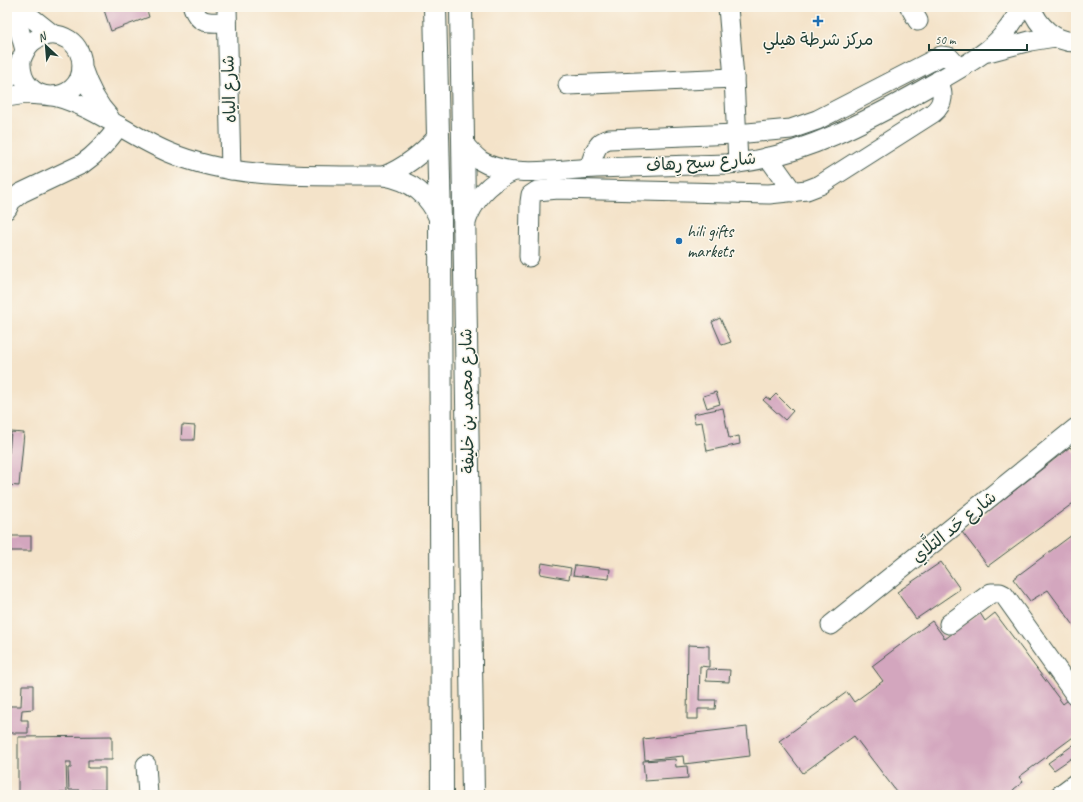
<svg xmlns="http://www.w3.org/2000/svg" width="1083" height="802" font-family="Caveat,'Playpen Sans Arabic',sans-serif">
	<style>
		.building { fill: #d3a6be }
		.lines { fill: none; stroke-linecap: round; stroke-linejoin: round }
		.minor-casing { stroke: #3f564a; stroke-width: 21 }
		.highway-casing { stroke: #3f564a; stroke-width: 24 }
		.minor { stroke: #fff; stroke-width: 19 }
		.highway { stroke: #fff; stroke-width: 22 }
		.poi-dot { fill: #1f6fb2; stroke: #fbf7ec; stroke-width: 1.5 }
		.labels { text-anchor: middle; dominant-baseline: central; stroke-width: 3; stroke-linejoin: round; paint-order: stroke }
		.poi-label { font-size: 17px; fill: #1f3d34; stroke: #fbf7ec }
		.street-label { font-size: 17px; fill: #1f3d34; stroke: #fbf7ec }
	</style>
	<rect width="100%" height="100%" fill="#fbf7ec"/>
	<filter id="ink" filterUnits="userSpaceOnUse"><feTurbulence type="fractalNoise" baseFrequency=".025" numOctaves="2"/><feDisplacementMap in="SourceGraphic" scale="8" xChannelSelector="R" yChannelSelector="G"/><feConvolveMatrix kernelMatrix="1 2 1 2 8 2 1 2 1" color-interpolation-filters="sRGB"/></filter>
	<filter id="wash" filterUnits="userSpaceOnUse"><feTurbulence type="fractalNoise" baseFrequency=".012" numOctaves="4" result="noise"/><feDisplacementMap in="SourceGraphic" scale="16" xChannelSelector="R" yChannelSelector="G"/><feGaussianBlur stdDeviation="0.9" result="paint"/><feColorMatrix in="noise" values="0 0 0 0 0 0 0 0 0 0 0 0 0 0 0 0 0 1.4 0 .05"/><feComposite in="paint" operator="in"/></filter>
	<g filter="url(#wash)">
		<rect width="100%" height="100%" fill="#f4e3c9"/>
		<g id="blocks">
			<!-- building -->
			<g class="building">
				<path d="M 103,7 L 146,7 L 149,17 L 111,31 Z"/>
				<path d="M 720,318 L 731,342 L 722,345 L 712,322 Z"/>
				<path d="M 716,392 L 720,404 L 707,408 L 703,396 Z"/>
				<path d="M 776,394 L 793,411 L 785,420 L 763,400 L 766,397 L 770,400 Z"/>
				<path d="M 723,408 L 729,438 L 739,436 L 740,444 L 707,451 L 702,422 L 695,423 L 693,414 Z"/>
				<path d="M 182,425 L 195,426 L 194,440 L 181,440 Z"/>
				<path d="M 11,432 L 24,433 L 19,486 L 7,485 L 7,453 L 9,453 Z"/>
				<path d="M 1070,447 L 1076,454 L 1076,501 L 988,566 L 962,532 Z"/>
				<path d="M 1076,532 L 1076,628 L 1048,590 L 1030,601 L 1013,579 Z"/>
				<rect x="7" y="536" width="24" height="15"/>
				<path d="M 941,562 L 960,589 L 916,619 L 897,592 Z"/>
				<path d="M 542,563 L 571,568 L 569,579 L 540,574 Z"/>
				<path d="M 575,565 L 610,569 L 609,579 L 573,575 Z"/>
				<path d="M 980,613 L 985,621 L 995,613 L 1063,704 L 1068,700 L 1076,710 L 1076,735 L 1019,777 L 1023,782 L 1014,789 L 1011,795 L 899,795 L 854,736 L 803,773 L 779,741 L 847,692 L 854,702 L 883,681 L 872,666 L 932,621 L 945,639 Z"/>
				<path d="M 688,645 L 709,646 L 709,667 L 700,666 L 699,700 L 716,700 L 715,709 L 698,709 L 698,719 L 687,719 Z"/>
				<path d="M 707,669 L 730,670 L 729,682 L 706,681 Z"/>
				<path d="M 22,685 L 33,685 L 33,709 L 22,710 L 21,720 L 28,720 L 28,733 L 8,733 L 9,706 L 21,706 Z"/>
				<path d="M 747,727 L 750,756 L 684,764 L 683,756 L 645,760 L 643,739 Z"/>
				<path d="M 112,736 L 112,760 L 88,760 L 88,768 L 105,768 L 105,790 L 91,790 L 91,795 L 79,795 L 79,790 L 69,790 L 68,768 L 71,768 L 71,762 L 66,762 L 67,793 L 58,793 L 58,795 L 18,795 L 18,737 Z"/>
				<path d="M 1076,743 L 1076,755 L 1054,770 L 1048,763 Z"/>
				<path d="M 675,759 L 676,767 L 687,766 L 688,778 L 645,781 L 643,761 Z"/>
			</g>
		</g>
	</g>
	<g filter="url(#ink)">
		<use href="#blocks" fill-opacity="0" stroke="#3f564a" stroke-width="1"/>
		<g class="lines">
			<defs>
				<g id="minor">
					<path d="M 13,7 L 25,50"/>
					<path d="M 18,7 L 52,34"/>
					<path d="M 193,7 C 199,26 210,22 227,22"/>
					<path d="M 227,7 L 231,170"/>
					<path d="M 728,7 L 734,78 L 738,163"/>
					<path d="M 910,7 L 918,21"/>
					<path d="M 1031,7 C 1038,26 1054,42 1076,42"/>
					<path d="M 988,52 L 1030,41 L 1055,37"/>
					<path d="M 82,68 C 88,86 96,103 109,117"/>
					<path d="M 7,80 C 12,74 18,67 21,60 C 27,45 32,38 49,35 C 56,34 63,36 69,40 C 78,46 82,56 82,66 C 82,106 18,108 21,60"/>
					<path d="M 568,85 L 734,78"/>
					<path d="M 54,96 C 96,107 128,135 168,152 C 236,181 312,175 384,176 C 412,181 429,195 440,221"/>
					<path d="M 7,97 L 26,94 L 41,95"/>
					<path d="M 463,143 C 469,150 474,156 481,161 C 510,179 563,169 596,168 C 628,167 660,166 692,165 C 707,164 723,165 738,163 C 804,155 867,121 924,89 C 943,78 964,67 982,54 C 998,43 1013,25 1021,7"/>
					<path d="M 768,157 L 793,192"/>
					<path d="M 589,168 C 594,156 595,142 609,139 L 736,134 L 791,129 L 817,120 L 941,56 L 949,57 L 959,68"/>
					<path d="M 384,176 C 406,167 422,154 438,136"/>
					<path d="M 7,209 L 11,201 L 21,193 L 82,164 C 98,153 108,141 119,126"/>
					<path d="M 465,225 C 473,199 489,182 514,171"/>
					<path d="M 529,257 L 530,202 L 531,195 L 537,191 L 558,189 L 769,194 L 807,190 L 820,185 L 933,113 C 945,103 943,94 939,80"/>
					<path d="M 949,624 L 991,593 L 1000,593 L 1004,595 L 1076,696"/>
					<path d="M 831,625 L 1076,428"/>
					<path d="M 146,765 L 148,795"/>
					<path d="M 1060,795 L 1076,783"/>
				</g>
				<g id="highway">
					<path d="M 435,7 L 440,221 L 442,795"/>
					<path d="M 461,7 L 473,795"/>
				</g>
			</defs>
			<!-- minor casing -->
			<use href="#minor" class="minor-casing"/>
			<!-- highway casing -->
			<use href="#highway" class="highway-casing"/>
			<!-- minor -->
			<use href="#minor" class="minor"/>
			<!-- highway -->
			<use href="#highway" class="highway"/>
		</g>
	</g>
	<!-- markers -->
	<g class="poi-dot">
		<path d="M816 15h4v4h4v4h-4v4h-4v-4h-4v-4h4z"/>
		<circle cx="679" cy="241" r="4"/>
	</g>
	<g class="labels">
		<!-- poi labels -->
		<g class="poi-label">
			<text x="818" y="39">مركز شرطة هيلي</text>
			<text x="687" y="231" text-anchor="start">hili gifts<tspan x="687" dy="20">markets</tspan></text>
		</g>
		<!-- street labels -->
		<g class="street-label">
			<text transform="translate(229 89) rotate(-92)">شارع الياه</text>
			<text transform="translate(701 162) rotate(-4)">شارع سيح رِهاف</text>
			<text transform="translate(467 401) rotate(-91)">شارع محمد بن خليفة</text>
			<text transform="translate(954 527) rotate(-39)">شارع حَد التلَّاي</text>
		</g>
	</g>
	<!-- margin -->
	<rect width="1083" height="802" fill="none" stroke="#fbf7ec" stroke-width="24"/>
	<!-- north arrow -->
	<g transform="translate(46 46) rotate(334)" stroke="#fbf7ec" stroke-width="3" paint-order="stroke">
	<path d="M0-3L7 15L0 10L-7 15Z" fill="#1f3d34"/>
	<text y="-6" font-size="11" font-weight="bold" text-anchor="middle" fill="#1f3d34">N</text>
	</g>
	<!-- scale -->
	<path d="M929 44v6h98v-6" fill="none" stroke="#1f3d34" stroke-width="2"/>
	<text x="935" y="44" font-size="12" fill="#1f3d34" stroke="#fbf7ec" stroke-width="3" paint-order="stroke">50 m</text>
</svg>
